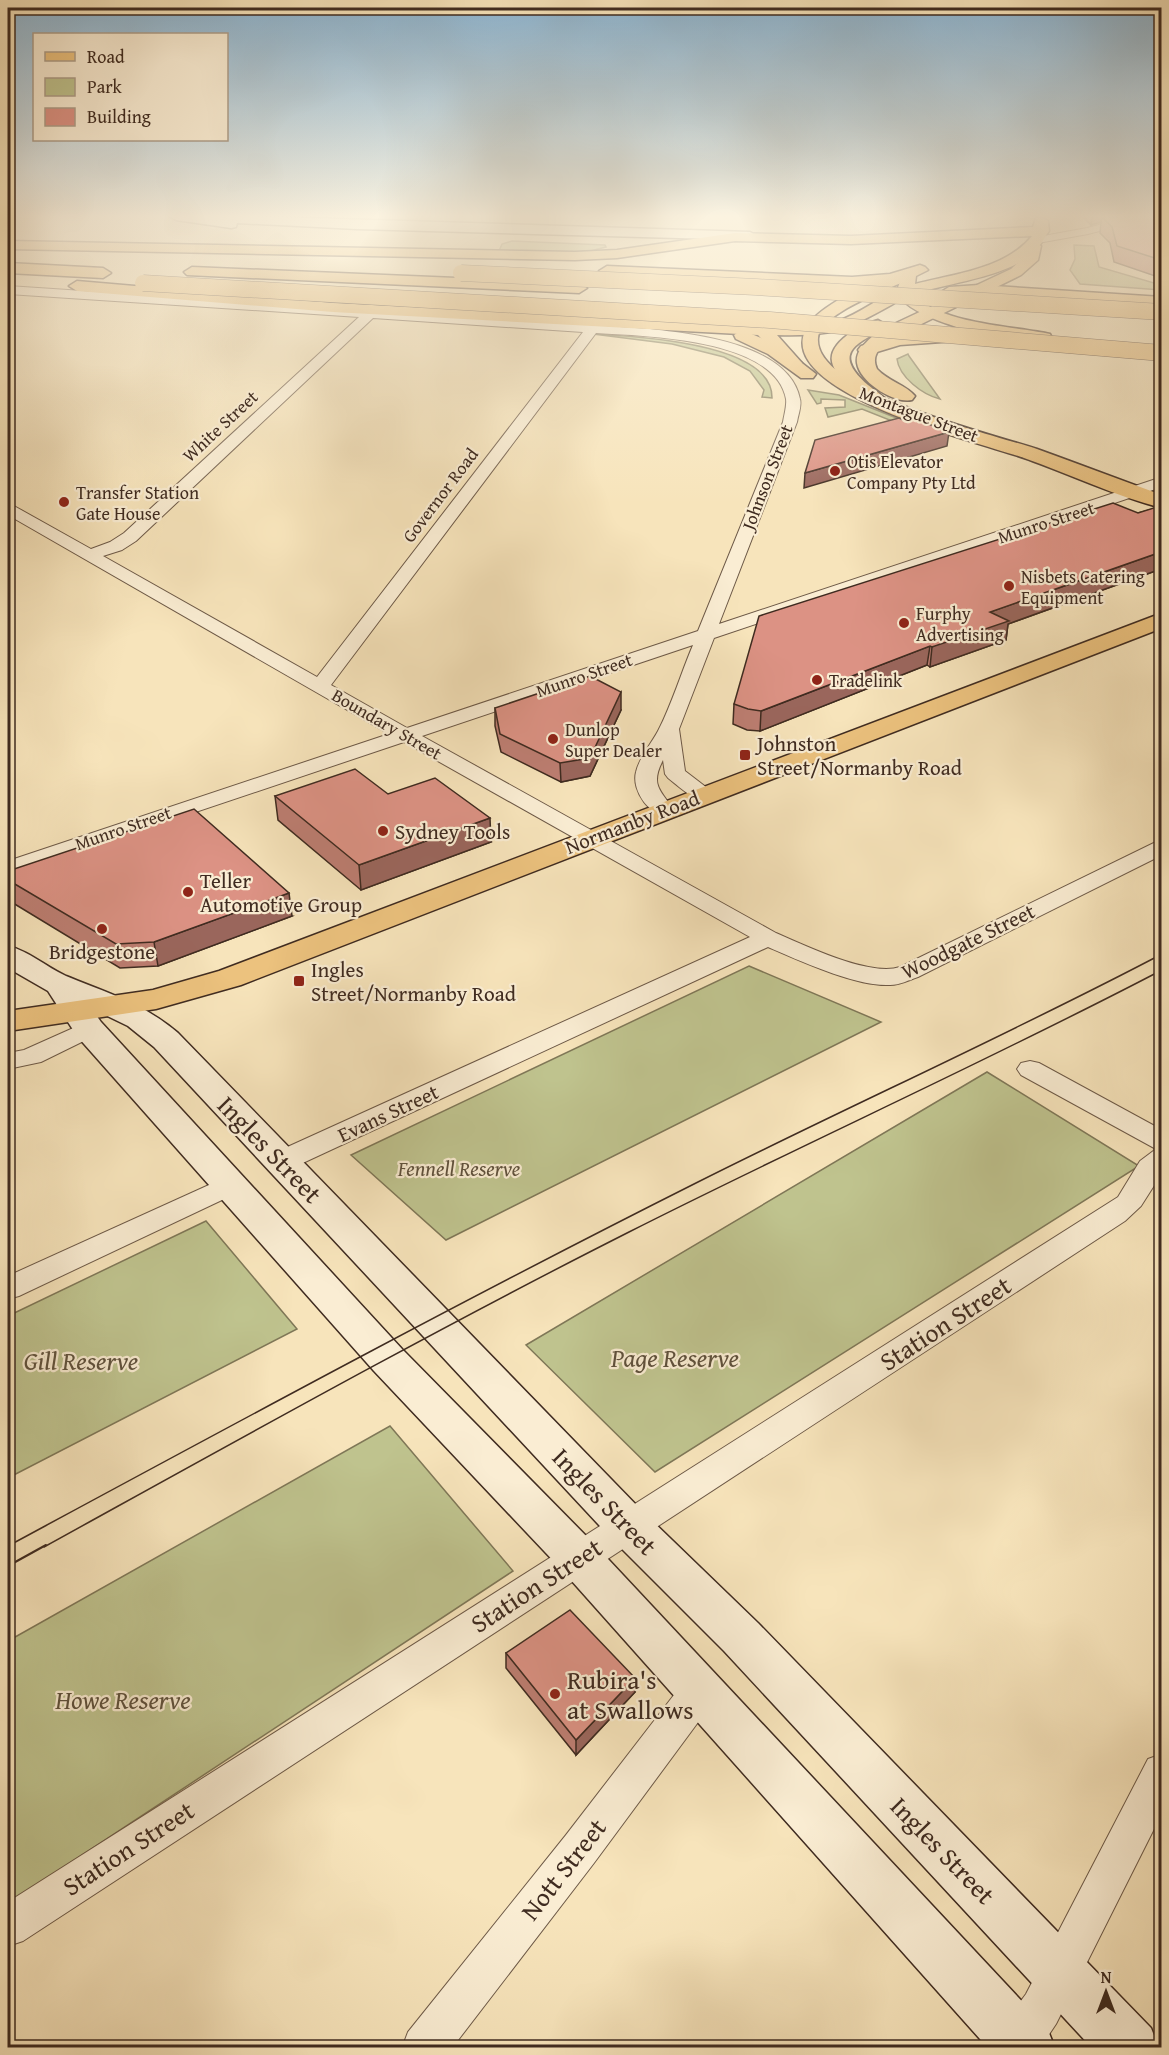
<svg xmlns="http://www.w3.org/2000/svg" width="1169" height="2055" font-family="'Gentium Book Plus',serif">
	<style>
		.green { fill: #bfc38e; stroke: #7f7757; stroke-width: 1.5 }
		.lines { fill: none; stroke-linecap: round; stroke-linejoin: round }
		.street-casing { stroke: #6d5947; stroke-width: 2 }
		.secondary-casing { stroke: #3f2b20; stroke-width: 3 }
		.primary-casing { stroke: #3f2b20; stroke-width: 3 }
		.highway-casing { stroke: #3f2b20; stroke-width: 3 }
		.street { fill: #faedd3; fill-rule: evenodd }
		.secondary { fill: #faedd3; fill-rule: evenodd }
		.primary { fill: #ecc27e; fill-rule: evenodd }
		.highway { fill: #ecc27e; fill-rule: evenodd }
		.tram-far1 { stroke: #3f2b20; stroke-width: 1.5 }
		.tram { stroke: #3f2b20; stroke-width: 2 }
		.highway-bridge-casing { stroke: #3f2b20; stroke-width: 17; stroke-linecap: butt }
		.highway-bridge { stroke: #ecc27e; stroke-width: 16 }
		.wall { fill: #bd7e72; stroke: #3f2b20; stroke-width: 1.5 }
		.shaded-wall { fill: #9a665c; stroke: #3f2b20; stroke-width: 1.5 }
		.building { fill: #dc9284; stroke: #3f2b20; stroke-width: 1.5 }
		.poi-dot { fill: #8f2418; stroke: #faedd3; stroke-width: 2 }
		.labels { text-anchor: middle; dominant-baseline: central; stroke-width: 4.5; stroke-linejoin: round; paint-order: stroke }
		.far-street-label { font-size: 18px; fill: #3f2b20; stroke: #faedd3 }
		.far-poi-label { font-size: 18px; fill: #3f2b20; stroke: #faedd3; text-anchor: start }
		.poi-label { font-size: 21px; fill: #3f2b20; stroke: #faedd3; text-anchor: start }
		.street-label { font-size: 21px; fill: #3f2b20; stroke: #faedd3 }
		.park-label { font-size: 21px; font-style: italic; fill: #5f513c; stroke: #faedd3 }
		.near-street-label { font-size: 26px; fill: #3f2b20; stroke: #faedd3 }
		.near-park-label { font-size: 26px; font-style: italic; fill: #5f513c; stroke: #faedd3 }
		.near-poi-label { font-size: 26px; fill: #3f2b20; stroke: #faedd3; text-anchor: start }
	</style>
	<rect width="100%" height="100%" fill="#f7e4bb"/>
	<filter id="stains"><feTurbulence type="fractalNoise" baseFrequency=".00333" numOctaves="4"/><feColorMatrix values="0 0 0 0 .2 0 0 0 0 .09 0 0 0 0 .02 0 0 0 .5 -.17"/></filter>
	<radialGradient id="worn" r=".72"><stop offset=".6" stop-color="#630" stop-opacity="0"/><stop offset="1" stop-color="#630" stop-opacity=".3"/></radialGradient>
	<!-- green -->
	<g class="green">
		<path d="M 512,241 L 605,245 L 606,247 L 583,253 L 499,251 L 502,244 Z"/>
		<path d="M 1074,245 L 1094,246 L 1099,267 L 1161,285 L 1161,290 L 1080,284 L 1070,270 L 1075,259 Z"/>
		<path d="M 593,334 C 632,336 773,342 772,398 L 762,397 L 764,390 L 750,371 L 724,357 L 672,344 Z"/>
		<path d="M 908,354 L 909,356 L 940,399 C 923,395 899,377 897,359 Z"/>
		<path d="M 808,390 L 839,395 L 919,427 L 912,429 L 862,409 L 828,417 L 825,408 L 845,407 L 845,400 L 821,399 L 821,403 L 817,404 Z"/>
		<path d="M 749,966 L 881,1022 L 446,1240 L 351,1155 Z"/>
		<path d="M 987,1072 L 1139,1166 L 655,1472 L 526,1345 Z"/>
		<path d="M 206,1221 L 297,1329 L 8,1478 L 8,1316 Z"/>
		<path d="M 390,1426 L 513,1571 L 8,1904 L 8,1641 Z"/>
	</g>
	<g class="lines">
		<defs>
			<g id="street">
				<path d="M 1134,216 L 1139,219 L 1138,221 L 1088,234 L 1038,243 L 1032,240 L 1038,237 L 1087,228 Z"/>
				<path d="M 8,286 L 650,329 C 695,334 789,344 800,399 C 802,406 798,415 797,422 L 719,624 L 1162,477 L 1162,487 L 714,638 L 679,729 L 685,771 L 715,794 L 712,799 C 695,803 681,788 668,778 L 665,774 L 663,760 C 650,785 660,790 674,810 L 671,815 C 651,819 631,791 636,772 C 639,758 651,744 658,731 C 672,704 681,673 693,645 L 422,736 L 776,933 C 806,946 870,977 900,967 L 1162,839 L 1162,855 L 918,977 C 909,980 900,985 890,985 C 857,987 800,961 768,947 L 292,1168 L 282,1170 L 272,1168 L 268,1161 L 272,1154 L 750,937 L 404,742 L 8,875 L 8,861 L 389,734 L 8,515 L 8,504 L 14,506 L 91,549 L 110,542 L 124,533 L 359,317 L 8,294 ZM 373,318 L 583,332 L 317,677 L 103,556 L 122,550 L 136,541 ZM 596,333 C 643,336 775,338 786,399 C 787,406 784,415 783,422 L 698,631 L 407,728 L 331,685 Z"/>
				<path d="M 89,1021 L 98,1024 L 102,1029 L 98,1034 L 41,1062 L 8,1069 L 8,1053 L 24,1050 Z"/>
				<path d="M 1030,1061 L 1039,1063 L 1162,1130 L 1162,1173 L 1141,1206 L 1125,1221 L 23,1941 L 8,1946 L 8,1902 L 1118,1197 L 1140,1161 L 1156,1149 L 1021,1075 L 1017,1069 L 1021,1063 Z"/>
				<path d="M 231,1175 L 241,1177 L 245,1184 L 241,1191 L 19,1296 L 8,1299 L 8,1276 Z"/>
				<path d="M 700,1673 L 713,1678 L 719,1690 L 713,1702 L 594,1863 L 452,2048 L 402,2048 L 408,2032 L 566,1835 L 687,1678 Z"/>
				<path d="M 1162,1754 L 1162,1813 L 1056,2024 L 1040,2048 L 995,2048 L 1000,2029 L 1026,1994 L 1148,1759 Z"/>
			</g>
			<g id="secondary">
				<path d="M 169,216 L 250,216 L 750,232 L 757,236 L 750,240 L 357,229 L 237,223 L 236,227 L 231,228 L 176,220 Z"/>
				<path d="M 8,946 C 29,951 46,967 66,976 C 107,993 143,1003 178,1033 L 644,1513 L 758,1623 L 1151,2028 L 1159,2048 L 1092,2048 L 724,1651 L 612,1539 L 154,1047 L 128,1026 L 91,1008 L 101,1022 L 402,1349 L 594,1544 L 1047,2028 L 1055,2048 L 988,2048 L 562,1570 L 374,1371 L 77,1036 L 48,991 L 8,968 Z"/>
			</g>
			<g id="primary">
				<path d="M 1034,242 L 1041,246 L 1038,260 L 1021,275 L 889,340 C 879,348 871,356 877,369 C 888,381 906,385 915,396 L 912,400 C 895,404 860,383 857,363 C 855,350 869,340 877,332 L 1011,269 L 1023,258 L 1029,243 Z"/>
				<path d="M 907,270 L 912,272 L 915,275 L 912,278 C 892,288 821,312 818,338 C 813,392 996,435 1037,449 C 1079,464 1120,480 1162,495 L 1162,508 C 1115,496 1070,474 1024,458 C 986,444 748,388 814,318 C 831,300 883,276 907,270 Z"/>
				<path d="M 742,330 L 780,346 L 816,374 L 813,378 L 801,378 L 768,354 L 736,339 L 734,335 Z"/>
				<path d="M 1162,613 L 1162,628 L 241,985 L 156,1009 L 8,1031 L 8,1011 L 153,990 L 219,971 Z"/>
			</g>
			<g id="highway">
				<path d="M 1041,217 L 1048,221 L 1049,231 C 1044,238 1040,247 1033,253 C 1004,278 950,282 915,294 C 937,324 1015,326 1050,334 L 1052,338 L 1050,342 C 1023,348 918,322 902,299 C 851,327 838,337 777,335 L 802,363 L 799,367 L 787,367 L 758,335 L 333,312 L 77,291 L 69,286 L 77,281 L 333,303 L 748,324 L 746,321 L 748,318 C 758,315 761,318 767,325 C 790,325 816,329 838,321 C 859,314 877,299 897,290 L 900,282 L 852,287 L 607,276 L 599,271 L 607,266 L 852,277 L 890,274 L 920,265 L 925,267 L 928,270 L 916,276 L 915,284 C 953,274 1006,269 1032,236 L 851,244 L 735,241 L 617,258 L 575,260 L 8,249 L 8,241 L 575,252 L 617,250 L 735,233 L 851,236 L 1033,227 L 1036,218 Z"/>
				<path d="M 8,263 L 103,268 L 111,273 L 103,278 L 8,273 Z"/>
				<path d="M 192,267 L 579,283 L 587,288 L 579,293 L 187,275 L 184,272 Z"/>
				<path d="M 979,285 L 1162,297 L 1162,307 L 979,295 L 949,297 L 941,292 L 949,287 Z"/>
				<path d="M 878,320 L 886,325 L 884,329 C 852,345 834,355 868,385 C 874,390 882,394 886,401 L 883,405 C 868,409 835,378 832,362 C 828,342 862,324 878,320 Z"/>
				<path d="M 950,332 L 956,333 L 958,337 L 956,341 L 900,345 L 867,355 L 861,354 L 858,350 L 861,346 L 898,335 Z"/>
			</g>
		</defs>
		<!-- street casing -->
		<use href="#street" class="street-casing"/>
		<!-- secondary casing -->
		<use href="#secondary" class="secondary-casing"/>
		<!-- primary casing -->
		<use href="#primary" class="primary-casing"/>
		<!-- highway casing -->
		<use href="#highway" class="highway-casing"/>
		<!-- street -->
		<use href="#street" class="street"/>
		<!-- secondary -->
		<use href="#secondary" class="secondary"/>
		<!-- primary -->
		<use href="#primary" class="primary"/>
		<!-- highway -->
		<use href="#highway" class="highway"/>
		<!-- tram-far1 -->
		<g class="tram-far1">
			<path d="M 8,1546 C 236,1423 463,1300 694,1184 C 849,1106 1008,1035 1162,954"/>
			<path d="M 44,1547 C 238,1440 431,1332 629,1232 C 805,1143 986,1062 1162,970"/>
		</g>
		<!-- tram -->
		<path class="tram" d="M 8,1566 L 46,1545"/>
		<defs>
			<g id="highway-bridge">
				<path d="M 461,273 L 756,287 L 1162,312"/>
				<path d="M 143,283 L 770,320 L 1162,353"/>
			</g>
		</defs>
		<!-- highway-bridge casing -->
		<use href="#highway-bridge" class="highway-bridge-casing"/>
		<!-- highway-bridge -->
		<use href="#highway-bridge" class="highway-bridge"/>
	</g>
	<!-- wall -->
	<g class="wall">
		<path d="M 1082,216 L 1161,216 L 1161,278 L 1114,262 L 1110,243 L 1100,233 L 1101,222 L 1091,225 Z"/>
		<path d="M 1161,507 L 1161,569 L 1008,624 L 1006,640 L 930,667 L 927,665 L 760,731 L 747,730 L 733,724 L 734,704 L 1138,513 Z"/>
		<path d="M 495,708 L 621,710 L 590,776 L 561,782 L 501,752 L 495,726 Z"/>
		<path d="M 388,794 L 491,842 L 361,890 L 278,820 L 275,796 Z"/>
		<path d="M 8,871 L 292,916 L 158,966 L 120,968 L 8,900 Z"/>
		<path d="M 506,1653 L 635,1692 L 576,1755 L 506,1668 Z"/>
	</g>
	<!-- shaded-wall -->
	<g class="shaded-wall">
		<path d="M 1092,216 L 1122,216 L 1102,217 L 1101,222 L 1091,225 Z"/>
		<path d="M 949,432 L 947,446 L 804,488 L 805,473 Z"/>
		<path d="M 1161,552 L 1161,569 L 1008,624 L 1006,640 L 930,667 L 932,647 L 990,612 Z"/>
		<path d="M 930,646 L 927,665 L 760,731 L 761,711 Z"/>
		<path d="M 621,692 L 621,710 L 590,776 L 561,782 L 560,763 Z"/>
		<path d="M 490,818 L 491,842 L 361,890 L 359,865 Z"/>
		<path d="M 289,893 L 292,916 L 158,966 L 154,942 Z"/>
		<path d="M 635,1678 L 635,1692 L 576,1755 L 576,1740 Z"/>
	</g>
	<!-- building -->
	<g class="building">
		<path d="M 1107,216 L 1161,216 L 1161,260 L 1117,246 L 1112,227 L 1102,217 Z"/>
		<path d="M 899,418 L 903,420 L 913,418 L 949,432 L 805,473 L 815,440 Z"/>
		<path d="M 1113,503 L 1138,513 L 1160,506 L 1161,507 L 1161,552 L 990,612 L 1009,621 L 932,647 L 930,646 L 761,711 L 748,709 L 734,704 L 759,616 Z"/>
		<path d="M 590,676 L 621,692 L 590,758 L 560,763 L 500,734 L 495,708 Z"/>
		<path d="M 355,769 L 388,794 L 435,778 L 490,818 L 359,865 L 275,796 Z"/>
		<path d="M 194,809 L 289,893 L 154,942 L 116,944 L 8,880 L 8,871 Z"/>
		<path d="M 570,1610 L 635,1678 L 576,1740 L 506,1653 Z"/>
	</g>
	<!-- sky -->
	<linearGradient id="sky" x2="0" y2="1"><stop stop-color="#8cb7d6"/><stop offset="0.43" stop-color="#fbf3e0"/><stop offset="1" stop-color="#fbf3e0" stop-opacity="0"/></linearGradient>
	<rect width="1169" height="503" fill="url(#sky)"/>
	<!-- markers -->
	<g class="poi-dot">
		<circle cx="835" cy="471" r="6"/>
		<circle cx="64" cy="502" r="6"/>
		<circle cx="1009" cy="586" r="6"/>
		<circle cx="904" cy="623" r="6"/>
		<circle cx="817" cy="680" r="6"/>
		<circle cx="553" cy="739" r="6"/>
		<rect x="739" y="749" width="12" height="12" rx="3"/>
		<circle cx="383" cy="831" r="6"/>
		<circle cx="188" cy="892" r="6"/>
		<circle cx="102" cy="929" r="6"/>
		<rect x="293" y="975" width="12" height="12" rx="3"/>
		<circle cx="555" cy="1694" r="6"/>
	</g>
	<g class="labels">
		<!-- far-street labels -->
		<g class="far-street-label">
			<text transform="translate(919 414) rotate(21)">Montague Street</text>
			<text transform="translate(220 426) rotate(-43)">White Street</text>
			<text transform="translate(767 477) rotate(-69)">Johnson Street</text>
			<text transform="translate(440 495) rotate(-53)">Governor Road</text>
			<text transform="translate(1046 522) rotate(-18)">Munro Street</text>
			<text transform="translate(584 675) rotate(-19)">Munro Street</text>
			<text transform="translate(387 724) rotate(30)">Boundary Street</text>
			<text transform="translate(123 828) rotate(-19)">Munro Street</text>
		</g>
		<!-- far-poi labels -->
		<g class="far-poi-label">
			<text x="847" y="461">Otis Elevator<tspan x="847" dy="21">Company Pty Ltd</tspan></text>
			<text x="76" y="492">Transfer Station<tspan x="76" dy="21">Gate House</tspan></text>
			<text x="1021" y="576">Nisbets Catering<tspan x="1021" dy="21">Equipment</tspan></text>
			<text x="916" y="613">Furphy<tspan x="916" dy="21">Advertising</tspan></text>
			<text x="829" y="680">Tradelink</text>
			<text x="565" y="729">Dunlop<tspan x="565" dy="21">Super Dealer</tspan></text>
		</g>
		<!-- poi labels -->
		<g class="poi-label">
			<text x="757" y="743">Johnston<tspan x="757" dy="24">Street/Normanby Road</tspan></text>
			<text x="395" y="831">Sydney Tools</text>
			<text x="200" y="880">Teller<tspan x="200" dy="24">Automotive Group</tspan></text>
			<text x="102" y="951" text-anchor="middle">Bridgestone</text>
			<text x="311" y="969">Ingles<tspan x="311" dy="24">Street/Normanby Road</tspan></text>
		</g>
		<!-- street labels -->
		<g class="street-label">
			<text transform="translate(632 822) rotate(-21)">Normanby Road</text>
			<text transform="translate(968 941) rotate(-26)">Woodgate Street</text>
			<text transform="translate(388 1113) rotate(-25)">Evans Street</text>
		</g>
		<!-- park labels -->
		<g class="park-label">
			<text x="459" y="1168">Fennell Reserve</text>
		</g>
		<!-- near-street labels -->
		<g class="near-street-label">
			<text transform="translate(270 1149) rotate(46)">Ingles Street</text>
			<text transform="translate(945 1323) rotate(-33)">Station Street</text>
			<text transform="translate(605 1501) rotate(46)">Ingles Street</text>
			<text transform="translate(536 1585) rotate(-33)">Station Street</text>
			<text transform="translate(128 1848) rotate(-33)">Station Street</text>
			<text transform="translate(943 1850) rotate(46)">Ingles Street</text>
			<text transform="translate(563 1869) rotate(-52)">Nott Street</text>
		</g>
		<!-- near-park labels -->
		<g class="near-park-label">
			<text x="675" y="1357">Page Reserve</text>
			<text x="81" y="1360">Gill Reserve</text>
			<text x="123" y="1699">Howe Reserve</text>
		</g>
		<!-- near-poi labels -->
		<g class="near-poi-label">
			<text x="567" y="1679">Rubira's<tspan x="567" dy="30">at Swallows</tspan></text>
		</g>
	</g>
	<!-- margin -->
	<rect width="1169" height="2055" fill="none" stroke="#f7e4bb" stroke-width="30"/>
	<rect x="9" y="9" width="1151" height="2037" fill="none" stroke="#3f2b20" stroke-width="3"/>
	<rect x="15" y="15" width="1139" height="2025" fill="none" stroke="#3f2b20" stroke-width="1.5"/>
	<!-- legend -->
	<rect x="33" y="33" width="195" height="108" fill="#faedd3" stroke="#af9f8b" stroke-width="1.5"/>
	<rect x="45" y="52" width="30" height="9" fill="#ecc27e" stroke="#af9f8b" stroke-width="1.5"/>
	<text x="87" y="63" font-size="18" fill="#3f2b20">Road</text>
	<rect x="45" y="78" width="30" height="18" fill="#bfc38e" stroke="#af9f8b" stroke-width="1.5"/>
	<text x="87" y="93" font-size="18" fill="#3f2b20">Park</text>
	<rect x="45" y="108" width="30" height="18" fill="#dc9284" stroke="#af9f8b" stroke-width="1.5"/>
	<text x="87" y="123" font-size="18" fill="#3f2b20">Building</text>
	<!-- north arrow -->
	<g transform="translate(1106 1992)" stroke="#faedd3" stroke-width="4.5" paint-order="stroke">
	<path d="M0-4.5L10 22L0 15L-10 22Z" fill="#3f2b20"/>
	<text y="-9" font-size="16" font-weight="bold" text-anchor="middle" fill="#3f2b20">N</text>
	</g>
	<rect width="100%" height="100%" filter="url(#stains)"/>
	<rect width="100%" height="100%" fill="url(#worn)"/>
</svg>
